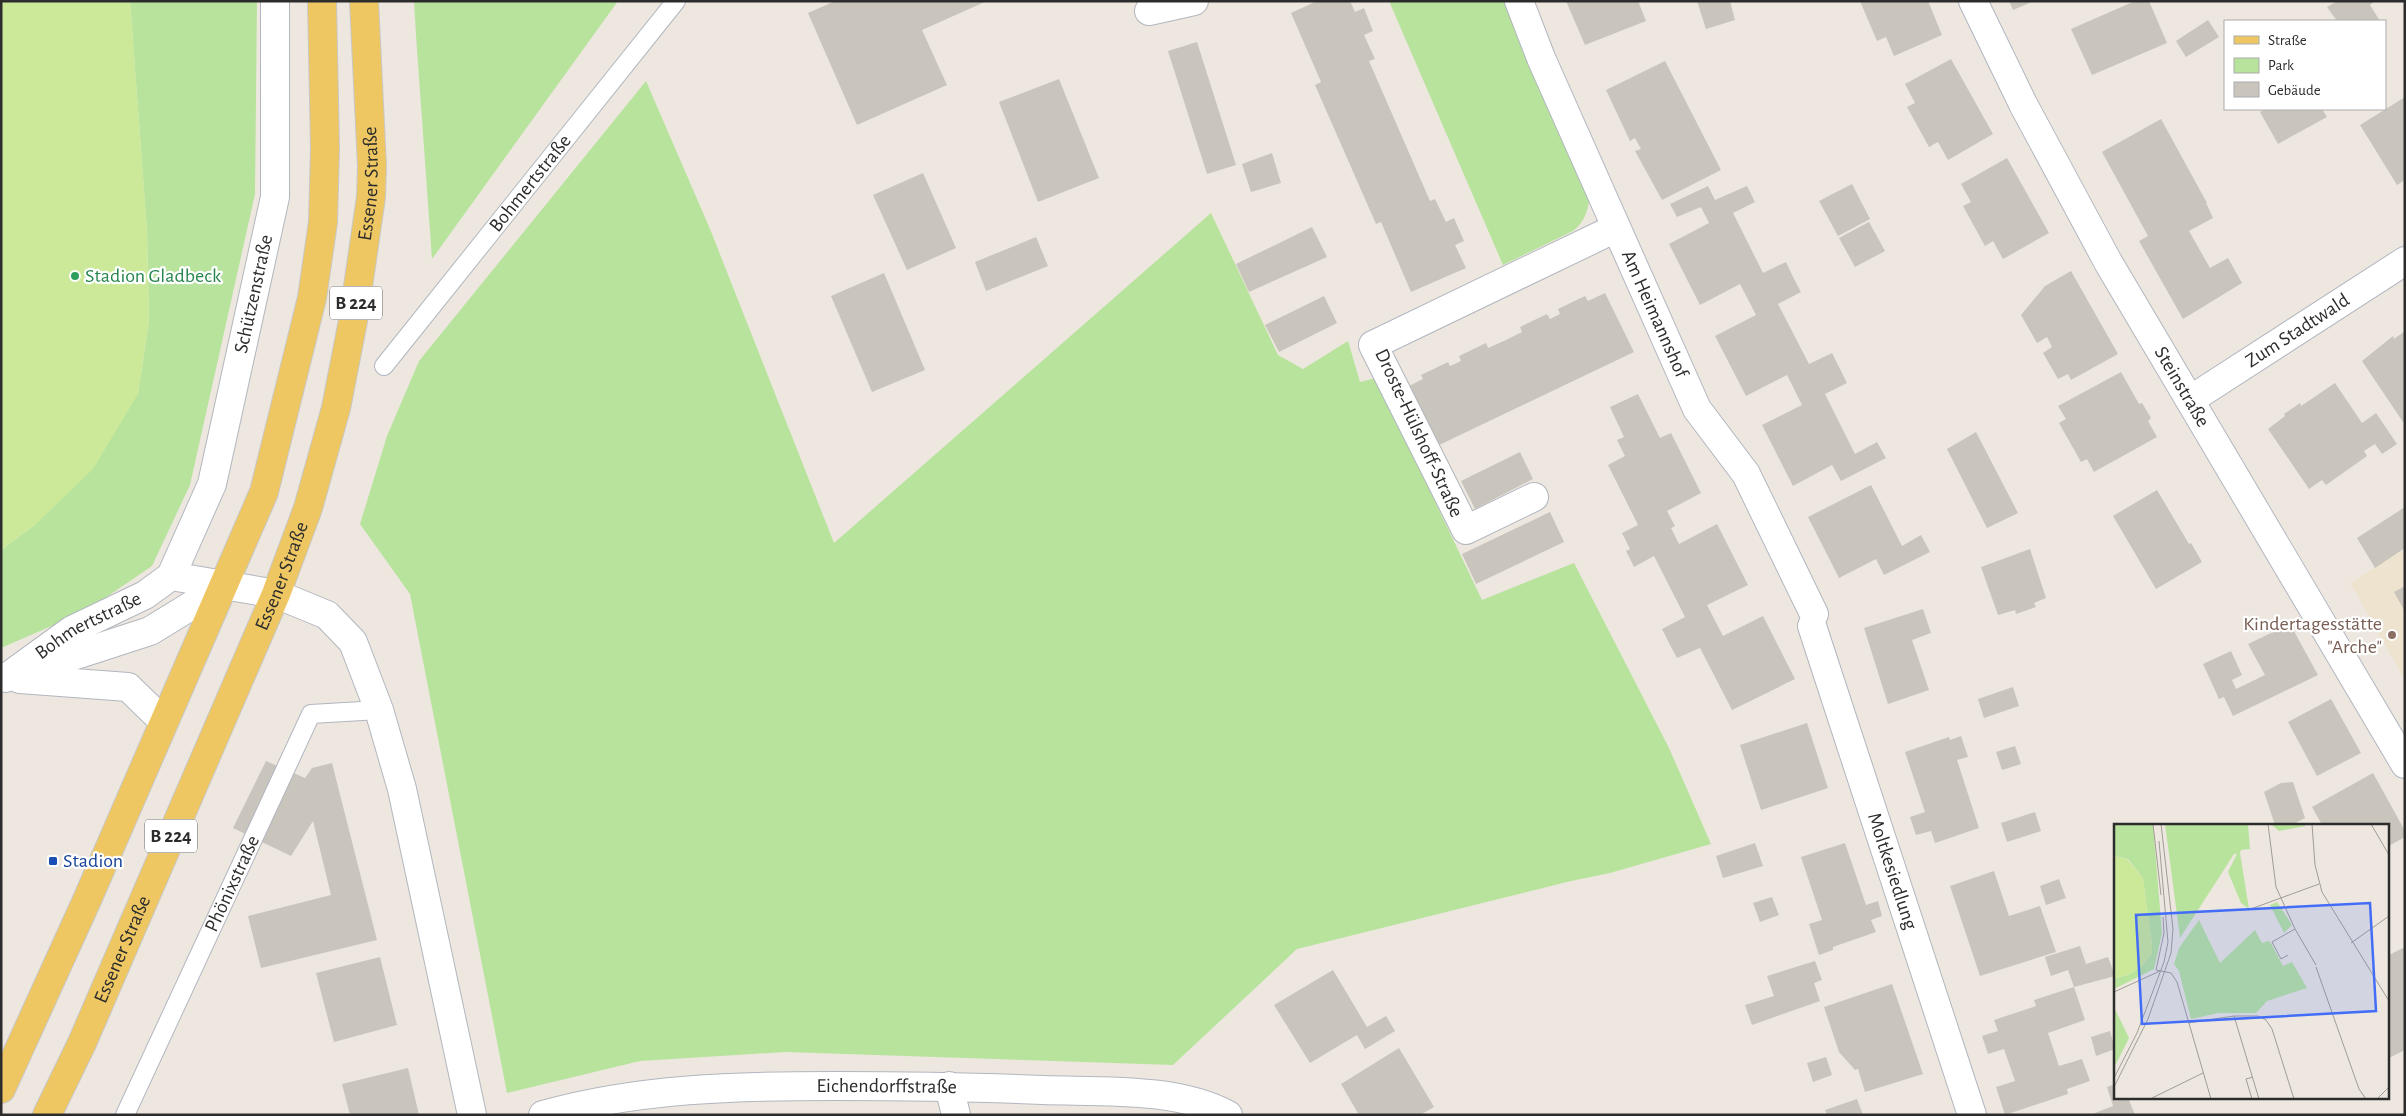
<svg xmlns="http://www.w3.org/2000/svg" width="2406" height="1116" font-family="'Alegreya Sans',sans-serif">
	<style>
		.education { fill: #eee3cf }
		.green { fill: #b8e39d }
		.pitch { fill: #cbe999 }
		.building { fill: #c9c5bd }
		.lines { fill: none; stroke-linecap: round; stroke-linejoin: round }
		.service-casing { stroke: #b2b6bf; stroke-width: 20 }
		.minor-casing { stroke: #b2b6bf; stroke-width: 30 }
		.primary-casing { stroke: #c8c8c8; stroke-width: 30 }
		.service { stroke: #fff; stroke-width: 18 }
		.minor { stroke: #fff; stroke-width: 28 }
		.primary { stroke: #eec763; stroke-width: 28 }
		.leisure-dot { fill: #2e9e5b; stroke: #fff; stroke-width: 2 }
		.education-dot { fill: #8d6e63; stroke: #fff; stroke-width: 2 }
		.transit-dot { fill: #1a4fb4; stroke: #fff; stroke-width: 2 }
		.labels { text-anchor: middle; dominant-baseline: central; stroke-width: 4.5; stroke-linejoin: round; paint-order: stroke }
		.shield { fill: #fff; stroke: #6b6b6b; stroke-width: 1 }
		.shield-label { font-size: 19px; font-weight: bold; fill: #2c2c2c }
		.street-label { font-size: 20px; fill: #2c2c2c; stroke: #fff }
		.leisure-label { font-size: 20px; fill: #27864d; stroke: #fff; text-anchor: start }
		.education-label { font-size: 20px; fill: #785e54; stroke: #fff; text-anchor: end }
		.transit-label { font-size: 20px; fill: #164399; stroke: #fff; text-anchor: start }
		.inset-road { fill: none; stroke: #a09c97; stroke-width: 1 }
		.view { fill: #436df7; fill-opacity: 0.15; stroke: #436df7; stroke-width: 2.5 }
		.inset-edge { fill: none; stroke: #2c2c2c; stroke-width: 2.5 }
	</style>
	<rect width="100%" height="100%" fill="#ede7df"/>
	<!-- education -->
	<path class="education" d="M 2405,549 L 2405,680 L 2350,583 Z"/>
	<!-- green -->
	<g class="green">
		<path d="M 130,1 L 257,1 L 255,194 L 190,485 L 152,566 L 86,611 L 1,648 L 1,550 L 35,525 L 138,394 L 149,321 L 147,231 Z"/>
		<path d="M 414,1 L 618,1 L 432,259 L 416,35 Z"/>
		<path d="M 1389,1 L 1504,1 L 1543,95 L 1590,195 C 1588,211 1585,221 1573,231 L 1503,265 Z"/>
		<path d="M 646,81 L 710,229 L 834,543 L 1211,213 L 1278,355 L 1303,369 L 1348,341 L 1360,382 L 1376,378 L 1482,600 L 1574,563 L 1669,748 L 1711,844 L 1610,873 L 1571,881 L 1297,949 L 1173,1065 L 786,1052 L 640,1061 L 507,1093 L 410,594 L 360,524 L 387,436 L 419,361 Z"/>
	</g>
	<!-- pitch -->
	<path class="pitch" d="M 1,1 L 130,1 L 147,231 L 149,321 L 138,394 L 93,469 L 35,525 L 1,550 Z"/>
	<!-- building -->
	<g class="building">
		<path d="M 835,1 L 987,1 L 922,30 L 947,85 L 857,125 L 808,13 Z"/>
		<path d="M 1317,1 L 1350,1 L 1355,12 L 1364,8 L 1373,31 L 1364,35 L 1375,59 L 1369,61 L 1430,201 L 1435,199 L 1446,222 L 1454,218 L 1464,241 L 1455,245 L 1466,268 L 1411,292 L 1381,222 L 1376,224 L 1315,85 L 1321,82 L 1291,13 Z"/>
		<path d="M 1566,1 L 1638,1 L 1646,21 L 1585,45 Z"/>
		<path d="M 1697,1 L 1730,1 L 1735,20 L 1706,29 Z"/>
		<path d="M 1860,1 L 1928,1 L 1942,35 L 1894,56 L 1886,37 L 1877,41 Z"/>
		<path d="M 2009,1 L 2034,1 L 2013,10 Z"/>
		<path d="M 2135,1 L 2149,1 L 2167,43 L 2092,75 L 2071,29 Z"/>
		<path d="M 2337,1 L 2375,1 L 2370,5 L 2380,21 L 2337,21 L 2327,7 Z"/>
		<path d="M 2208,20 L 2219,37 L 2186,57 L 2176,41 Z"/>
		<path d="M 1197,42 L 1236,165 L 1207,174 L 1168,51 Z"/>
		<path d="M 1951,59 L 1993,134 L 1948,160 L 1938,142 L 1929,147 L 1907,107 L 1915,103 L 1905,84 Z"/>
		<path d="M 1665,61 L 1721,170 L 1662,200 L 1635,151 L 1641,149 L 1635,138 L 1630,141 L 1606,90 Z"/>
		<path d="M 1059,79 L 1099,178 L 1038,202 L 999,102 Z"/>
		<path d="M 2405,97 L 2405,180 L 2397,185 L 2360,125 Z"/>
		<path d="M 2266,109 L 2322,109 L 2327,117 L 2278,144 L 2260,112 Z"/>
		<path d="M 2161,119 L 2207,203 L 2206,203 L 2213,218 L 2189,231 L 2210,268 L 2228,258 L 2242,283 L 2183,319 L 2139,241 L 2148,236 L 2102,152 Z"/>
		<path d="M 1272,153 L 1281,183 L 1251,192 L 1242,164 Z"/>
		<path d="M 2007,158 L 2049,233 L 2003,259 L 1993,241 L 1985,246 L 1963,206 L 1971,202 L 1961,184 Z"/>
		<path d="M 923,173 L 956,248 L 907,270 L 873,195 Z"/>
		<path d="M 1852,184 L 1870,219 L 1838,236 L 1819,201 Z"/>
		<path d="M 1708,186 L 1715,200 L 1747,186 L 1755,202 L 1733,213 L 1763,273 L 1786,262 L 1793,277 L 1801,292 L 1778,304 L 1809,364 L 1832,353 L 1847,383 L 1825,394 L 1855,454 L 1877,442 L 1886,458 L 1841,481 L 1832,465 L 1793,486 L 1762,425 L 1802,405 L 1787,375 L 1746,396 L 1715,336 L 1756,315 L 1740,284 L 1700,305 L 1669,244 L 1709,223 L 1701,207 L 1677,217 L 1670,204 Z"/>
		<path d="M 1869,222 L 1885,251 L 1855,267 L 1839,238 Z"/>
		<path d="M 1312,227 L 1327,257 L 1249,292 L 1236,264 Z"/>
		<path d="M 1036,237 L 1048,266 L 986,291 L 975,262 Z"/>
		<path d="M 2071,271 L 2118,354 L 2071,380 L 2068,374 L 2058,379 L 2043,353 L 2052,347 L 2047,337 L 2037,343 L 2021,315 L 2045,286 Z"/>
		<path d="M 884,273 L 925,370 L 872,392 L 831,296 Z"/>
		<path d="M 1605,293 L 1634,352 L 1435,447 L 1407,387 L 1423,379 L 1421,375 L 1448,362 L 1450,366 L 1461,361 L 1459,356 L 1486,343 L 1488,348 L 1506,340 L 1522,332 L 1520,327 L 1547,314 L 1550,319 L 1560,314 L 1558,309 L 1585,296 L 1588,301 Z"/>
		<path d="M 1324,296 L 1337,323 L 1279,352 L 1265,325 Z"/>
		<path d="M 2405,331 L 2405,421 L 2403,422 L 2362,361 L 2393,336 L 2394,339 Z"/>
		<path d="M 2121,372 L 2139,404 L 2142,403 L 2151,418 L 2148,421 L 2157,437 L 2094,472 L 2087,459 L 2081,462 L 2059,423 L 2066,419 L 2058,406 Z"/>
		<path d="M 2335,383 L 2362,423 L 2376,413 L 2397,444 L 2382,454 L 2375,444 L 2364,451 L 2367,456 L 2326,485 L 2322,480 L 2309,489 L 2268,429 L 2285,416 L 2284,414 L 2300,403 L 2301,406 Z"/>
		<path d="M 1638,394 L 1660,438 L 1671,433 L 1701,493 L 1667,511 L 1675,526 L 1671,528 L 1679,544 L 1717,524 L 1748,585 L 1707,605 L 1723,636 L 1763,616 L 1795,679 L 1732,710 L 1700,648 L 1677,658 L 1669,643 L 1662,629 L 1685,617 L 1654,556 L 1634,567 L 1626,551 L 1630,549 L 1622,533 L 1638,525 L 1608,465 L 1625,456 L 1617,440 L 1624,437 L 1610,407 Z"/>
		<path d="M 1976,432 L 2018,513 L 1987,528 L 1947,449 Z"/>
		<path d="M 1520,452 L 1533,479 L 1475,509 L 1461,481 Z"/>
		<path d="M 1871,485 L 1902,546 L 1921,535 L 1930,552 L 1884,575 L 1876,559 L 1839,578 L 1808,517 Z"/>
		<path d="M 2157,490 L 2189,544 L 2191,543 L 2202,562 L 2156,589 L 2113,516 Z"/>
		<path d="M 2405,507 L 2405,548 L 2375,568 L 2357,538 Z"/>
		<path d="M 1550,512 L 1564,542 L 1476,584 L 1462,554 Z"/>
		<path d="M 2030,549 L 2046,598 L 2034,603 L 2036,607 L 2016,614 L 2015,610 L 1998,615 L 1981,567 Z"/>
		<path d="M 2405,586 L 2405,612 L 2394,592 Z"/>
		<path d="M 1923,609 L 1931,633 L 1912,640 L 1929,690 L 1888,704 L 1864,628 Z"/>
		<path d="M 2290,624 L 2318,675 L 2233,716 L 2224,697 L 2219,699 L 2203,664 L 2231,651 L 2242,675 L 2232,680 L 2236,689 L 2265,675 L 2248,644 Z"/>
		<path d="M 2013,687 L 2019,706 L 1984,718 L 1978,699 Z"/>
		<path d="M 2331,699 L 2361,753 L 2317,776 L 2288,722 Z"/>
		<path d="M 1807,723 L 1828,788 L 1761,810 L 1740,745 Z"/>
		<path d="M 1961,736 L 1968,757 L 1957,760 L 1979,828 L 1935,843 L 1931,831 L 1916,835 L 1910,817 L 1925,812 L 1905,752 L 1949,737 L 1950,740 Z"/>
		<path d="M 2015,746 L 2021,764 L 2002,770 L 1996,752 Z"/>
		<path d="M 266,761 L 305,778 L 312,768 L 332,763 L 377,940 L 261,968 L 248,916 L 331,895 L 313,821 L 291,856 L 233,828 Z"/>
		<path d="M 2373,773 L 2405,831 L 2405,837 L 2387,847 L 2387,825 L 2322,825 L 2312,807 Z"/>
		<path d="M 2293,782 L 2305,818 L 2292,825 L 2275,825 L 2264,792 L 2281,783 Z"/>
		<path d="M 2035,812 L 2041,831 L 2007,842 L 2001,823 Z"/>
		<path d="M 1755,843 L 1763,866 L 1723,878 L 1716,856 Z"/>
		<path d="M 1845,843 L 1866,905 L 1878,901 L 1882,916 L 1871,920 L 1876,932 L 1833,947 L 1833,950 L 1819,955 L 1809,924 L 1822,920 L 1801,857 Z"/>
		<path d="M 1994,871 L 2009,916 L 2040,906 L 2056,952 L 1980,976 L 1950,886 Z"/>
		<path d="M 2059,879 L 2066,898 L 2046,905 L 2040,886 Z"/>
		<path d="M 1772,897 L 1779,915 L 1760,922 L 1753,903 Z"/>
		<path d="M 2080,946 L 2086,964 L 2108,957 L 2115,976 L 2074,987 L 2085,1020 L 2048,1033 L 2059,1066 L 2082,1059 L 2090,1081 L 2067,1089 L 2068,1094 L 2005,1115 L 1996,1087 L 2015,1081 L 2004,1049 L 1988,1054 L 1982,1036 L 1998,1031 L 1994,1020 L 2036,1006 L 2034,1000 L 2074,987 L 2068,970 L 2051,976 L 2045,957 Z"/>
		<path d="M 2405,947 L 2405,1050 L 2387,1059 L 2387,956 Z"/>
		<path d="M 380,957 L 397,1025 L 334,1042 L 316,973 Z"/>
		<path d="M 1815,961 L 1822,980 L 1814,983 L 1820,1001 L 1752,1025 L 1745,1005 L 1774,996 L 1767,976 Z"/>
		<path d="M 1333,970 L 1367,1027 L 1386,1016 L 1395,1031 L 1365,1049 L 1357,1035 L 1310,1063 L 1274,1005 Z"/>
		<path d="M 1892,984 L 1923,1074 L 1865,1092 L 1858,1069 L 1855,1070 L 1839,1052 L 1824,1007 Z"/>
		<path d="M 2110,1031 L 2115,1049 L 2096,1056 L 2091,1037 Z"/>
		<path d="M 1399,1048 L 1434,1107 L 1420,1115 L 1359,1115 L 1341,1084 Z"/>
		<path d="M 1826,1057 L 1832,1075 L 1813,1082 L 1807,1063 Z"/>
		<path d="M 408,1068 L 419,1115 L 350,1115 L 342,1084 Z"/>
		<path d="M 2115,1084 L 2115,1097 L 2137,1097 L 2129,1100 L 2135,1115 L 2095,1115 L 2095,1113 L 2113,1106 L 2107,1087 Z"/>
		<path d="M 1857,1099 L 1863,1115 L 1827,1115 L 1825,1110 Z"/>
	</g>
	<g class="lines">
		<defs>
			<g id="service">
				<path id="s1" d="M 384,366 L 676,1"/>
				<path id="s2" d="M 125,1115 L 311,714 L 379,710"/>
			</g>
			<g id="minor">
				<path id="s3" d="M 1519,1 L 1541,58 L 1697,409 L 1746,474 L 1814,614"/>
				<path id="s4" d="M 1973,1 L 2023,104 L 2108,262 L 2405,764"/>
				<path d="M 1149,11 L 1194,1"/>
				<path id="s5" d="M 2190,400 L 2405,261"/>
				<path d="M 1534,497 L 1466,530 L 1373,345 L 1616,228"/>
				<path d="M 171,576 L 276,594 L 327,615 L 353,642 L 379,710 L 402,789 L 472,1115"/>
				<path id="s6" d="M 1812,626 L 1972,1115"/>
				<path d="M 33,669 L 150,631 L 225,585"/>
				<path id="s7" d="M 6,678 L 72,630 L 145,595 L 171,576 L 212,484 L 275,197 L 275,1"/>
				<path d="M 20,679 L 128,687 L 164,722"/>
				<path d="M 949,1086 L 956,1115"/>
				<path id="s8" d="M 543,1115 C 638,1088 738,1086 835,1086 C 905,1086 974,1087 1043,1090 C 1100,1092 1177,1087 1228,1115"/>
			</g>
			<g id="primary">
				<path d="M 1,1089 L 87,900 L 264,492 L 312,298 L 323,222 L 325,149 L 322,1"/>
				<path id="s9" d="M 47,1115 L 82,1043 L 276,594 L 308,508 L 336,408 L 353,321 L 371,197 L 372,166 L 364,1"/>
			</g>
		</defs>
		<!-- service casing -->
		<use href="#service" class="service-casing"/>
		<!-- minor casing -->
		<use href="#minor" class="minor-casing"/>
		<!-- primary casing -->
		<use href="#primary" class="primary-casing"/>
		<!-- service -->
		<use href="#service" class="service"/>
		<!-- minor -->
		<use href="#minor" class="minor"/>
		<!-- primary -->
		<use href="#primary" class="primary"/>
	</g>
	<!-- markers -->
	<circle class="leisure-dot" cx="75" cy="276" r="5"/>
	<circle class="education-dot" cx="2392" cy="635" r="5"/>
	<rect class="transit-dot" x="48" y="856" width="10" height="10" rx="2.5"/>
	<g class="labels">
		<!-- shield labels -->
		<g class="shield">
			<rect x="330" y="286.5" width="52" height="33" rx="4"/>
			<rect x="145" y="819.5" width="52" height="33" rx="4"/>
		</g>
		<g class="shield-label">
			<text x="356" y="303">B 224</text>
			<text x="171" y="836">B 224</text>
		</g>
		<!-- street labels -->
		<g class="street-label">
			<text stroke="none"><textPath href="#s9" startOffset="992">Essener Straße</textPath></text>
			<text stroke="none"><textPath href="#s1" startOffset="234">Bohmertstraße</textPath></text>
			<text stroke="none"><textPath href="#s7" startOffset="490">Schützenstraße</textPath></text>
			<text stroke="none"><textPath href="#s3" startOffset="341">Am Heimannshof</textPath></text>
			<text stroke="none"><textPath href="#s5" startOffset="128">Zum Stadtwald</textPath></text>
			<text stroke="none"><textPath href="#s4" startOffset="439">Steinstraße</textPath></text>
			<text transform="translate(1419 433) rotate(65)">Droste-Hülshoff-Straße</text>
			<text stroke="none"><textPath href="#s9" startOffset="588">Essener Straße</textPath></text>
			<text stroke="none"><textPath href="#s7" startOffset="98">Bohmertstraße</textPath></text>
			<text stroke="none"><textPath href="#s6" startOffset="258">Moltkesiedlung</textPath></text>
			<text stroke="none"><textPath href="#s2" startOffset="255">Phönixstraße</textPath></text>
			<text stroke="none"><textPath href="#s9" startOffset="182">Essener Straße</textPath></text>
			<text stroke="none"><textPath href="#s8" startOffset="346">Eichendorffstraße</textPath></text>
		</g>
		<!-- leisure labels -->
		<g class="leisure-label">
			<text x="85" y="276">Stadion Gladbeck</text>
		</g>
		<!-- education labels -->
		<g class="education-label">
			<text x="2382" y="624">Kindertagesstätte<tspan x="2382" dy="23">"Arche"</tspan></text>
		</g>
		<!-- transit labels -->
		<g class="transit-label">
			<text x="63" y="861">Stadion</text>
		</g>
	</g>
	<!-- overview -->
	<g transform="translate(2114 824)">
		<rect width="275" height="275" fill="#ede7df"/>
		<path d="M 0,0 L 39,0 L 48,109 L 40,145 L 0,165 L 0,155 L 16,150 L 28,142 L 38,129 L 38,121 L 29,54 L 14,35 L 0,32 ZM 51,0 L 134,0 L 136,25 L 127,26 L 126,29 L 135,85 L 127,79 L 114,48 L 123,30 L 120,30 L 66,114 ZM 157,0 L 191,0 L 191,2 L 165,7 ZM 163,78 L 178,101 L 170,109 L 156,81 ZM 85,96 L 106,139 L 141,106 L 148,119 L 155,117 L 158,121 L 169,142 L 178,138 L 193,164 L 153,177 L 142,189 L 104,189 L 77,195 L 65,147 L 60,140 L 65,124 ZM 0,183 L 15,214 L 0,244 Z" fill="#b8e39d"/>
		<path d="M 0,32 L 13,35 L 29,54 L 38,121 L 38,129 L 28,142 L 16,150 L 0,155 Z" fill="#cbe999"/>
		<path class="inset-road" d="M 39,0 L 47,71M 154,0 L 162,63 L 181,105 L 202,141M 198,0 L 201,41 L 208,68 L 275,177M 257,0 L 275,31M 134,86 L 205,60M 237,119 L 275,92M 174,131 L 167,135 L 158,118 L 181,105M 202,143 L 245,265 L 252,275M 42,146 L 57,149 L 63,158 L 97,275M 42,146 L 50,109 L 49,93M 0,168 L 46,147M 120,192 L 145,275M 74,199 L 120,192 L 144,192 L 152,196 L 158,205 L 180,275M 0,254 L 23,209 L 50,138 L 54,118 L 45,17M 0,263 L 34,195 L 57,129 L 59,105 L 47,0M 36,275 L 89,249M 138,275 L 132,255 L 139,253M 263,275 L 275,263"/>
		<path class="view" d="M 256,79 L 262,187 L 28,200 L 22,91 Z"/>
		<rect width="275" height="275" class="inset-edge"/>
	</g>
	<!-- border -->
	<rect width="2406" height="1116" fill="none" stroke="#2c2c2c" stroke-width="5"/>
	<!-- legend -->
	<rect x="2224" y="20" width="162" height="90" fill="#ffffff" stroke="#ababab"/>
	<rect x="2234" y="36" width="25" height="8" fill="#eec763" stroke="#ababab"/>
	<text x="2268" y="45" font-size="15" fill="#2c2c2c">Straße</text>
	<rect x="2234" y="58" width="25" height="15" fill="#b8e39d" stroke="#ababab"/>
	<text x="2268" y="70" font-size="15" fill="#2c2c2c">Park</text>
	<rect x="2234" y="82" width="25" height="15" fill="#c9c5bd" stroke="#ababab"/>
	<text x="2268" y="95" font-size="15" fill="#2c2c2c">Gebäude</text>
</svg>
